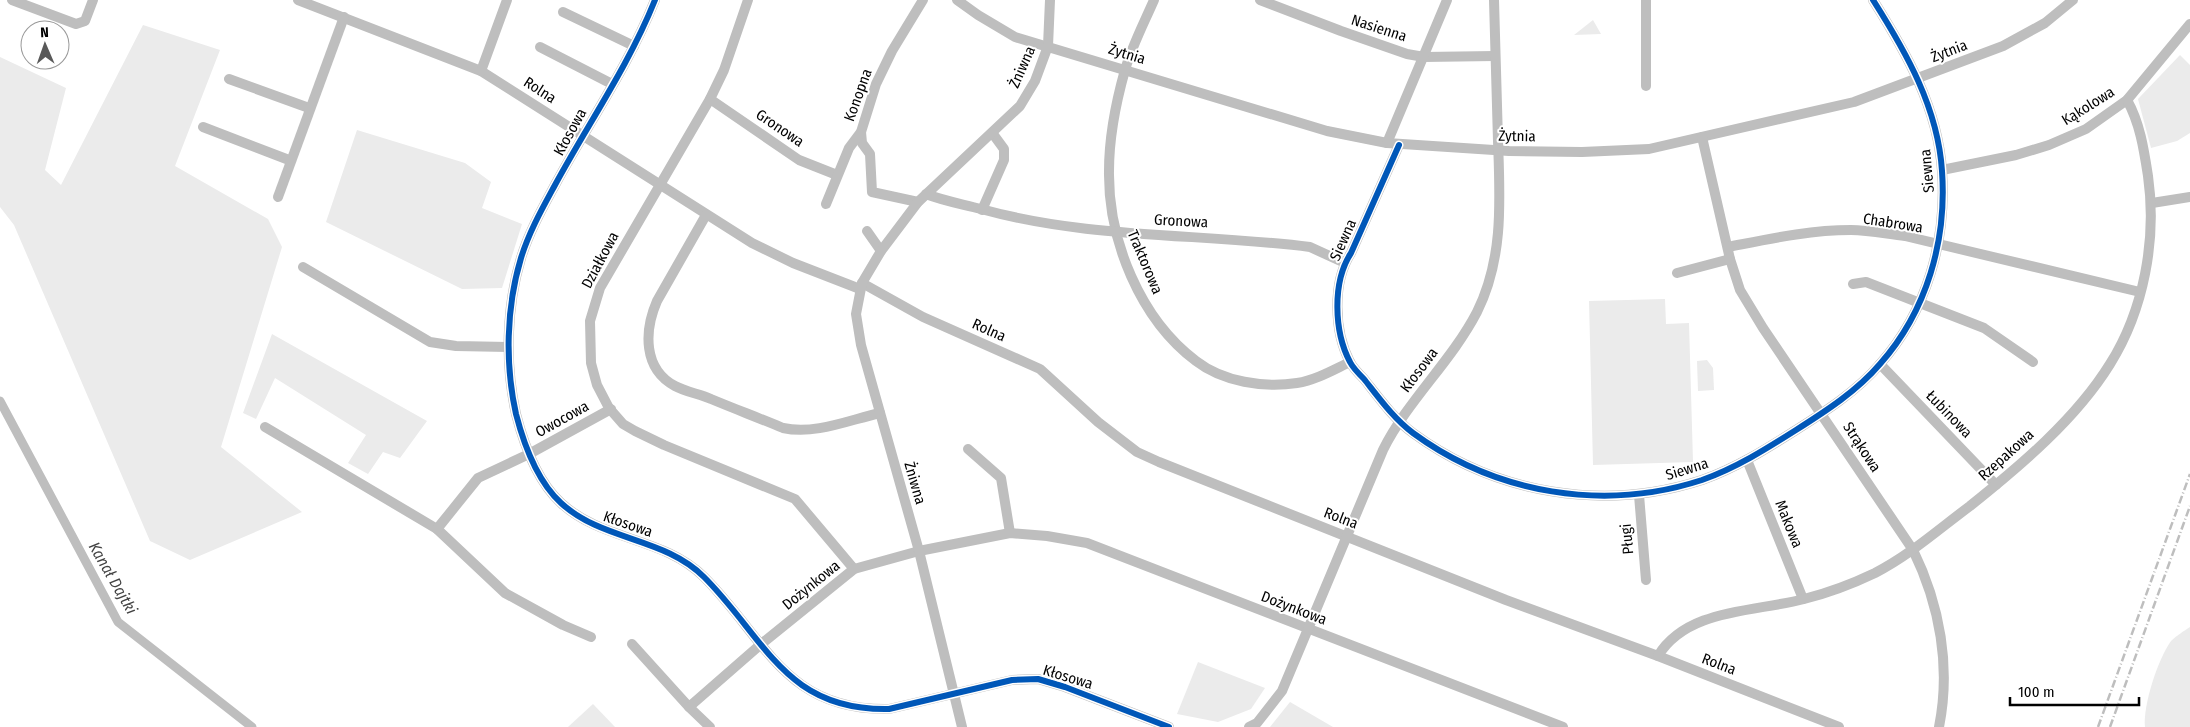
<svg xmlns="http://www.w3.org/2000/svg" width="2190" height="727" font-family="'Fira Sans Condensed',sans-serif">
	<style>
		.green { fill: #ebebeb }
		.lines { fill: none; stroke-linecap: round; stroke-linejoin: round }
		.canal { stroke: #bebebe; stroke-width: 9 }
		.street { stroke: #bebebe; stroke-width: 10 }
		.rail { stroke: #bebebe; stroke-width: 2.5; stroke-dasharray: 8 2.5 1 2.5; stroke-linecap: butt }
		.cycleway-casing { stroke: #fff; stroke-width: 9 }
		.cycleway { stroke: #0057b8; stroke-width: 6 }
		.labels { text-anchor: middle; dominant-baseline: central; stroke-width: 4; stroke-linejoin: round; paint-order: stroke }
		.street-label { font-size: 15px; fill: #000; stroke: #fff }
		.water-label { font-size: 16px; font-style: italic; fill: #434343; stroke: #fff }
	</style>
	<rect width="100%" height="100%" fill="#fff"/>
	<!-- green -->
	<g class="green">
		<path d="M 1593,20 L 1601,34 L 1574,35 Z"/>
		<path d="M 143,25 L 220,50 L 175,166 L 268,219 L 282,247 L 221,447 L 302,512 L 190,560 L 150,541 L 14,225 L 0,207 L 0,57 L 66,88 L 45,170 L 61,185 Z"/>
		<path d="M 2180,55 L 2190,65 L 2190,133 L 2177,141 L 2151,148 L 2138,99 Z"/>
		<path d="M 357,130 L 465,163 L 491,182 L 482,208 L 522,224 L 502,288 L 462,289 L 326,222 Z"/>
		<path d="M 1665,299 L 1666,324 L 1689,323 L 1693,462 L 1593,465 L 1589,301 Z"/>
		<path d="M 272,334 L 427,421 L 400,458 L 383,452 L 368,474 L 348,463 L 366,435 L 275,378 L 256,419 L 243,413 Z"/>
		<path d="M 1707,360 L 1713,368 L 1714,390 L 1698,391 L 1697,361 Z"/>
		<path d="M 2190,627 L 2190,727 L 2145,727 C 2143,705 2158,659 2171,641 C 2176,636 2184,631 2190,627 Z"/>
		<path d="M 1198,662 L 1265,688 L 1251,709 L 1218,722 L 1177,714 Z"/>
		<path d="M 1290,702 L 1333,727 L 1270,727 Z"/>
		<path d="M 593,704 L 615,727 L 568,727 Z"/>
	</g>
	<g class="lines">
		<!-- canal -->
		<path class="canal" d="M 0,401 L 118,622 L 252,727"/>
		<!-- street -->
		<g class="street">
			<path d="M 12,0 L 76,24 L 85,21 L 93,0"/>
			<path d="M 298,0 L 481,71 L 752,243 L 793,263 L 860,289"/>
			<path d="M 655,0 C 629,65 588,124 555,185 C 542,209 529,232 521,258 C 506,308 505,364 516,414 C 524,445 537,481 561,503 C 602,541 664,537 704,577 C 766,639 785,711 889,709 L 1012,680 L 1038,679 L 1065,687 L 1169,727"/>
			<path d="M 748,0 L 724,70 L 710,99 L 600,288 L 590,321 L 591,363 L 597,385 L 609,408 L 623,424 L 635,431 L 664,445 L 795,499 L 854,569"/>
			<path d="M 957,0 L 978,15 L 1015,37 L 1327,131 L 1387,143 L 1509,151 L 1582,152 L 1649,149 L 1854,102 L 2003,46 L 2045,23 L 2073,0"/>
			<path d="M 1154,0 C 1144,23 1132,46 1125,70 C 1116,102 1109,138 1109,171 C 1108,240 1140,319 1196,361 C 1223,382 1264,388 1297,383 C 1316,380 1333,370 1350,362"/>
			<path d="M 1260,0 L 1341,31 L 1407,54 L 1424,57 L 1495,56"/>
			<path d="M 1646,0 L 1646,86"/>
			<path d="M 563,12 L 634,46"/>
			<path d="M 540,47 L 612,84"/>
			<path d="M 481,71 L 507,0"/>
			<path d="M 229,79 L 309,108"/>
			<path d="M 710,99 L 799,160 L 837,175"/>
			<path d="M 203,127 L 289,160"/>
			<path d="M 861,132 L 862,143 L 870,154 L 872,192 L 918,202"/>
			<path d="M 1702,137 L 1730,259 L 1740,290 L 1763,328 L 1913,550 C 1940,605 1951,667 1939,727"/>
			<path d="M 1387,143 L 1447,0"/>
			<path d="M 1399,145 L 1351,253 C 1332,282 1334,332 1350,362 C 1353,368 1359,374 1364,379 C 1379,398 1394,419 1413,433 C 1496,494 1604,512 1702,480 C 1736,468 1766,449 1796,430 C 1826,411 1857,391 1880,364 C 1927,311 1947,240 1942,171 C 1938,108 1906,52 1873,0"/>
			<path d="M 1942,170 L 2016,155 L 2049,145 L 2086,129 L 2127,100 L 2190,24"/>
			<path d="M 926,194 C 944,201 962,204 981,209 C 1089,239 1199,233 1310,247 L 1345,263"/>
			<path d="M 278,197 L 344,17"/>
			<path d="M 2152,203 L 2190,197"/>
			<path d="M 826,204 L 849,148 L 861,132 L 876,84 L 892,51 L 923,0"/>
			<path d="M 982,210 L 1004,160 L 1004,149 L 993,134"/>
			<path d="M 706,215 L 657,301 C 644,331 643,369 675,386 C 686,392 700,394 711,399 C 735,409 759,418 783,428 C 815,435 849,420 880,413"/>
			<path d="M 867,231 L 881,251"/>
			<path d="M 1728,247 C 1769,239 1809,230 1851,230 C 1869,230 1887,234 1905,236 L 2140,292"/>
			<path d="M 303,267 L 430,342 L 456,346 L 508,347"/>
			<path d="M 1677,273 L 1730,259"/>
			<path d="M 862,283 L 923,317 L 1040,369 L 1098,422 L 1137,452 L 1159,462 L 1506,600 L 1658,656 L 1839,727"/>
			<path d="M 1853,284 L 1866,282 L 1984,328 L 2033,362"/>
			<path d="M 1880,364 L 1996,485"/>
			<path d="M 265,427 L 437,529 L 505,593 L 563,625 L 591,637"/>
			<path d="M 968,449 L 1001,478 L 1010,533"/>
			<path d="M 1747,460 L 1803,599"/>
			<path d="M 1639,495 L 1646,580"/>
			<path d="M 437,529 L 478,478 L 529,454 L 611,409"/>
			<path d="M 632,644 L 689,707 L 760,645 L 854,569 L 919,551 L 1010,533 L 1047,536 L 1087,543 L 1563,727"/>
			<path d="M 1658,656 C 1687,608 1756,612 1804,599 C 1828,593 1852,584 1875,573 C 1910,555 1939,529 1970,506 C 2020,466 2076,419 2110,364 C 2144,310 2157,239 2148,176 C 2144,150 2140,123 2127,100"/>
			<path d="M 689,707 L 710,727"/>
			<path d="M 962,727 L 919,551 L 861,345 L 856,314 L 862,283 L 881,251 L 918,202 L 1020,106 L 1035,81 L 1048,46 L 1050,0"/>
			<path d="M 1249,727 L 1257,723 L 1282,691 L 1383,450 C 1408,400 1451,362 1477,312 C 1504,258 1500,199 1498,141 C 1497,94 1495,47 1494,0"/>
		</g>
		<!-- rail -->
		<g class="rail">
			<path d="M 2098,727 L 2190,474"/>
			<path d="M 2110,727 L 2190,506"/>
		</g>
		<defs>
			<g id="cycleway">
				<path d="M 655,0 C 629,65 588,124 555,185 C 542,209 529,232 521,258 C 506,308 505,364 516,414 C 524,445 537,481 561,503 C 602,541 664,537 704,577 C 766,639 785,711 889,709 L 1012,680 L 1038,679 L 1065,687 L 1169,727"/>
				<path d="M 1399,145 L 1351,253 C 1332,282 1334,332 1350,362 C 1353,368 1359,374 1364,379 C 1379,398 1394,419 1413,433 C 1496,494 1604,512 1702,480 C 1736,468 1766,449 1796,430 C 1826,411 1857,391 1880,364 C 1927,311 1947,240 1942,171 C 1938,108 1906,52 1873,0"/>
			</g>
		</defs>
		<!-- cycleway casing -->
		<use href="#cycleway" class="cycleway-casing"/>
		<!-- cycleway -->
		<use href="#cycleway" class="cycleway"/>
	</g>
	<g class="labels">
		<!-- street labels -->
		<g class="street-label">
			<text transform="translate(1379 28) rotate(18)">Nasienna</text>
			<text transform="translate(1949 51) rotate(-21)">Żytnia</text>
			<text transform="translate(1127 54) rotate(17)">Żytnia</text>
			<text transform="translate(1022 67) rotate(-66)">Żniwna</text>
			<text transform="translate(540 90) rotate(33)">Rolna</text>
			<text transform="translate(858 95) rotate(-70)">Konopna</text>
			<text transform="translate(2088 106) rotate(-32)">Kąkolowa</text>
			<text transform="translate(780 128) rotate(34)">Gronowa</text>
			<text transform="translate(570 132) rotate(-61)">Kłosowa</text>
			<text transform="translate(1517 136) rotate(1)">Żytnia</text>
			<text transform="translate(1927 171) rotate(-95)">Siewna</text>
			<text transform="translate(1181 221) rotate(3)">Gronowa</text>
			<text transform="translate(1893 223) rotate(9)">Chabrowa</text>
			<text transform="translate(1343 240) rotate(-66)">Siewna</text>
			<text transform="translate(600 260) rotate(-62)">Działkowa</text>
			<text transform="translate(1145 262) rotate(67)">Traktorowa</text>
			<text transform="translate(989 330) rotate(24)">Rolna</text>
			<text transform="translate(1419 370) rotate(-53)">Kłosowa</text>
			<text transform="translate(1949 414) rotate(46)">Łubinowa</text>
			<text transform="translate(562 419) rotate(-29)">Owocowa</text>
			<text transform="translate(1862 447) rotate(57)">Strąkowa</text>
			<text transform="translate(2006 455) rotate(-42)">Rzepakowa</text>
			<text transform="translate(1687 469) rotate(-17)">Siewna</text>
			<text transform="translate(915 483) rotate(74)">Żniwna</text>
			<text transform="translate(1341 518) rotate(21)">Rolna</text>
			<text transform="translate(628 524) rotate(19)">Kłosowa</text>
			<text transform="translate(1789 524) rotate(68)">Makowa</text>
			<text transform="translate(1627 539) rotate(-95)">Pługi</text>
			<text transform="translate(811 585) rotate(-39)">Dożynkowa</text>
			<text transform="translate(1294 608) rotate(21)">Dożynkowa</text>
			<text transform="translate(1719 664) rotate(21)">Rolna</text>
			<text transform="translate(1068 677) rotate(17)">Kłosowa</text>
		</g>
		<!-- water labels -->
		<g class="water-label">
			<text transform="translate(113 578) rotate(60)">Kanał Dajtki</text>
		</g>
	</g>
	<!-- north arrow -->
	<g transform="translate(45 45) rotate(358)"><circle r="24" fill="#ffffff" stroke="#999999"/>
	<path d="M0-4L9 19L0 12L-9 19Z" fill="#595959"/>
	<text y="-8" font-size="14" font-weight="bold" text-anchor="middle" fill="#000000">N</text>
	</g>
	<!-- scale -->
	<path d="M2010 697v8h129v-8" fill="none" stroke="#000000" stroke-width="2.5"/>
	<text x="2018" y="697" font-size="15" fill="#000000" stroke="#ffffff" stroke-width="4" paint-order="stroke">100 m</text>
</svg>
